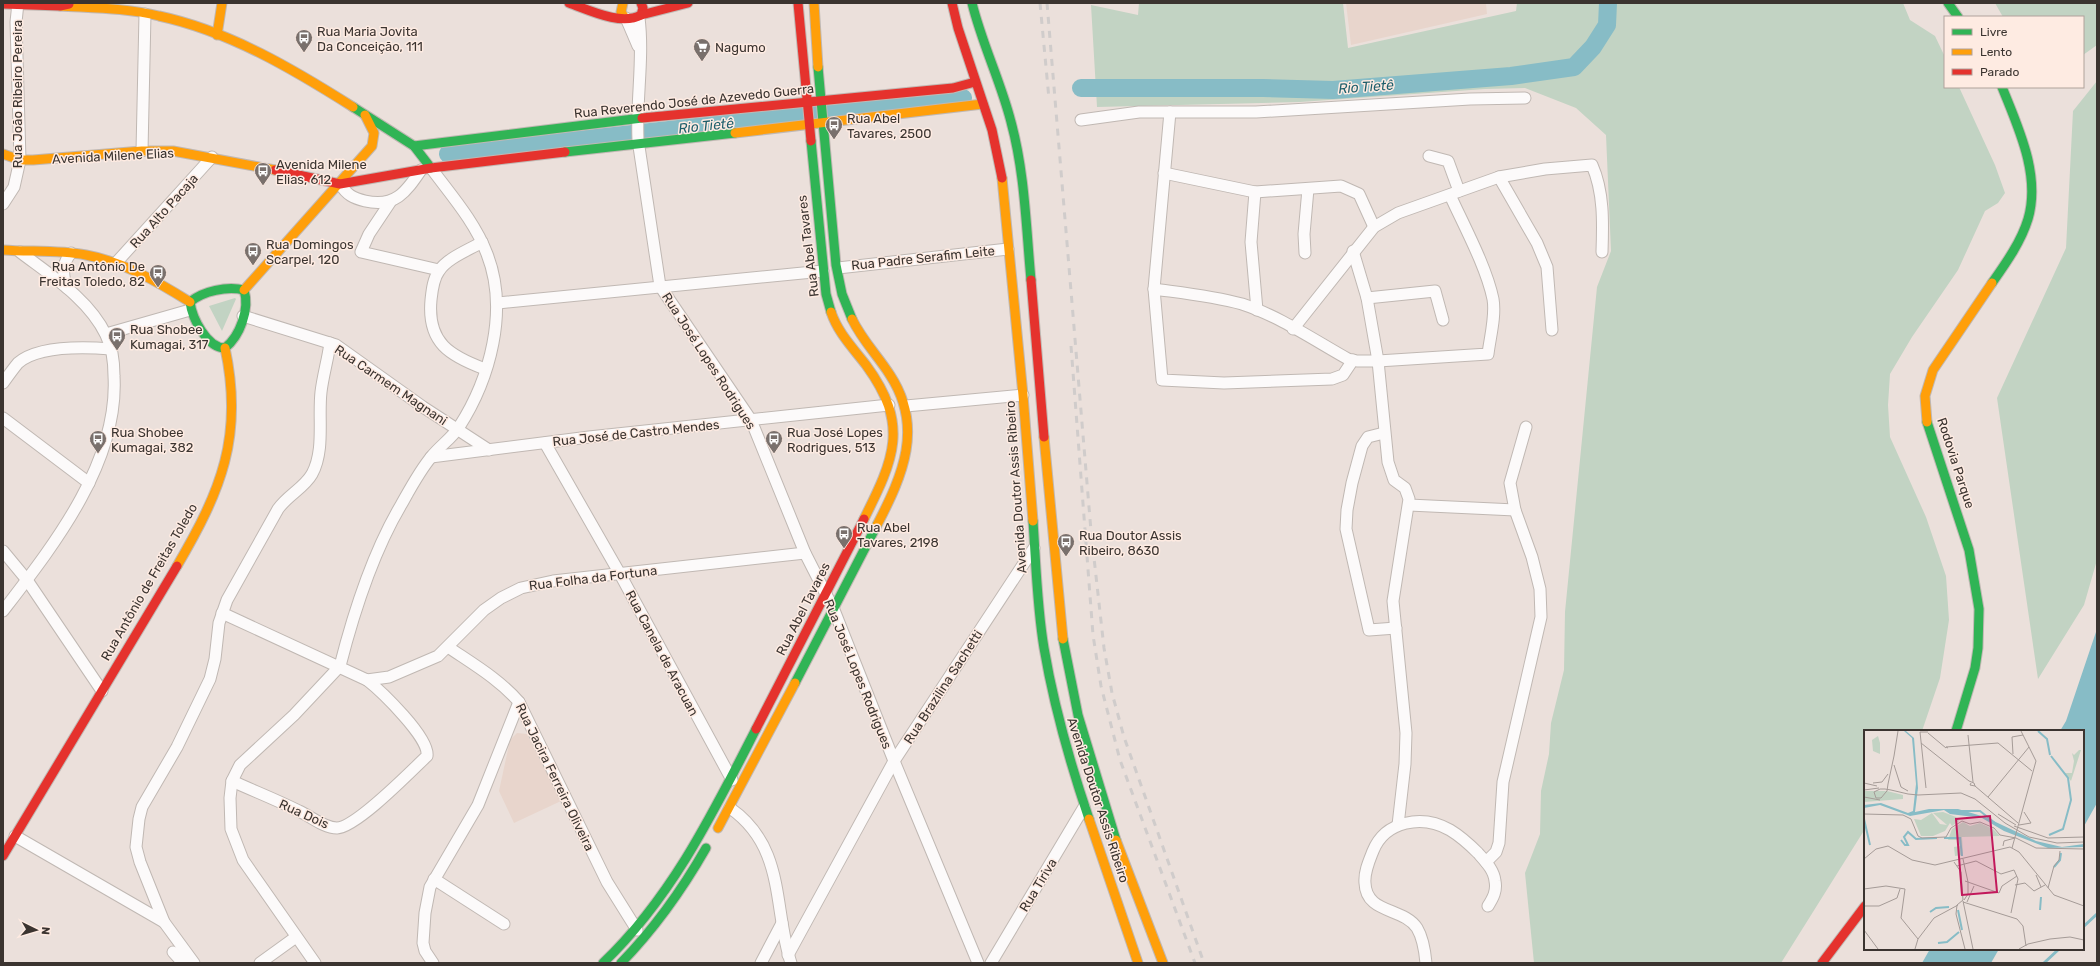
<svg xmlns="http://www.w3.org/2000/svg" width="2100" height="966" font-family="Rubik,sans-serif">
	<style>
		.built { fill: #e8d5cc }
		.green { fill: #c2d3c3 }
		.water { fill: #87bcc6 }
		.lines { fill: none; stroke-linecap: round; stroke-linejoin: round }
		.stream { stroke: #87bcc6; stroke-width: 3 }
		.river { stroke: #87bcc6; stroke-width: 18 }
		.street-casing { stroke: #c0b8b3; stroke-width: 13 }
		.fast-casing { stroke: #c0b8b3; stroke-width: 11 }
		.slow-casing { stroke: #c0b8b3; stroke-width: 11 }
		.jam-casing { stroke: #c0b8b3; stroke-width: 11 }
		.street { stroke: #fcfafa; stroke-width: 11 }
		.fast { stroke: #30b455; stroke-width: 9 }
		.slow { stroke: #ff9f0a; stroke-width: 9 }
		.jam { stroke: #e5322d; stroke-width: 9 }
		.rail { stroke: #d0cccb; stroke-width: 3; stroke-dasharray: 7 7; stroke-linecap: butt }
		.labels { text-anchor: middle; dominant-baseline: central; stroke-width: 3; stroke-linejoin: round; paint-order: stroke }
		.poi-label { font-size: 13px; fill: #3b3430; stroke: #feebe2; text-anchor: start }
		.street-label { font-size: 13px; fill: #3b3430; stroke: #feebe2 }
		.water-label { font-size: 14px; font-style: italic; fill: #1e5f6c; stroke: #feebe2 }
		.inset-river { fill: none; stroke: #87bcc6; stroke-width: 2 }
		.inset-road { fill: none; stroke: #a59b97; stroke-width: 1 }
		.view { fill: #c2185b; fill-opacity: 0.15; stroke: #c2185b; stroke-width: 2 }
		.inset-edge { fill: none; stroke: #3b3430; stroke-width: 2 }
	</style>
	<rect width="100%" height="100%" fill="#ebe0db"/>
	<!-- built -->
	<g class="built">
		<path d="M 1346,3 L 1486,3 L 1487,14 L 1351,45 Z"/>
		<path d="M 517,733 L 527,734 L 561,801 L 514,823 L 499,791 L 510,740 Z"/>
	</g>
	<!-- green -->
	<g class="green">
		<path d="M 1139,3 L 1343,3 L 1348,48 L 1516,11 L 1517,3 L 1903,3 L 1910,20 L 1935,36 L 1945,57 L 1945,87 L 1959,87 L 1995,165 L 2005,193 L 1998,203 L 1985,211 L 1958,270 L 1912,337 L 1890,374 L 1888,405 L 1890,437 L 1926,517 L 1946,576 L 1949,620 L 1940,678 L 1922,731 L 1865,731 L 1865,829 L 1781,963 L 1534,963 L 1525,873 L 1540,834 L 1541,791 L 1549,754 L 1551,723 L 1564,670 L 1565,612 L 1597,287 L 1611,251 L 1606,135 L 1576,108 L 1525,88 L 1485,89 L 1300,102 L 1097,107 L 1091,5 L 1138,15 Z"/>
		<path d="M 1995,3 L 2097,3 L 2097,45 L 2083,55 L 2083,17 L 2003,17 Z"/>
		<path d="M 2097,81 L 2097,560 L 2084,605 L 2038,679 L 1997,398 L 2066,248 L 2073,111 Z"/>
		<path d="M 235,298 L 236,299 L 222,331 L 209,306 Z"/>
	</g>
	<!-- water -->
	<g class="water">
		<path d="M 2097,629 L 2097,803 L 2083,828 L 2083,731 L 2060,731 L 2066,721 Z"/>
		<path d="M 1930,949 L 1999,949 L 1991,963 L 1922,963 Z"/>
	</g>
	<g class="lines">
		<!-- stream -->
		<g class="stream">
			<path d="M 2083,927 L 2097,914"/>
			<path d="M 2044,963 L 2059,949"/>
		</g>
		<!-- river -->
		<g class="river">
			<path d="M 1081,88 L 1263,88 L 1333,90 L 1511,76 L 1574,67 L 1593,47 L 1607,25 L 1608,3"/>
			<path d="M 448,154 L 963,98"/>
		</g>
		<defs>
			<g id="street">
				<path d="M 626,18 L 638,46"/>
				<path d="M 639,18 C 644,58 636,99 638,140 L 660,286 L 751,420 L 805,553 L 834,610 L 894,761 L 978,963"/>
				<path d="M 1170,112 L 1154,289 L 1162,380 L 1224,383 L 1332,379 L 1343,375 L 1353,360"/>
				<path d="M 1081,120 L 1139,112 L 1256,112 L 1470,99 L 1525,98"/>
				<path d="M 142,151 L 145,14"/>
				<path d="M 1429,156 L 1448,161 L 1459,191"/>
				<path d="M 1164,173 L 1255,192 L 1341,186 L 1359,194 L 1374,227"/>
				<path d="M 1499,177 L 1537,243 L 1547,267 L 1552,330"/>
				<path d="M 340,184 C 347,195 353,198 365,201 C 395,208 406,192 421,170"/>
				<path d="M 1255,192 L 1251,242 L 1257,310"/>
				<path d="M 391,201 L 369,234 L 361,252 L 439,270"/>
				<path d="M 3,204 L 14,187 L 20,160 L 16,22 L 18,3"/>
				<path d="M 482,242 C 469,250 447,258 439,271 C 433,279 432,291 431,300 C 427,343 450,356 485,369"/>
				<path d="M 1353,251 L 1367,298 L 1378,361 L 1388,462 L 1394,480 L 1405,488 L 1409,499 L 1393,601 L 1406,733 L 1405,764 L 1398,825"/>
				<path d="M 1305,253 L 1304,234 L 1308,189"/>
				<path d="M 115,264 L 212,157"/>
				<path d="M 838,268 L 1008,249"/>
				<path d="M 67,288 C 62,274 62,264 71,253"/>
				<path d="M 1154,289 C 1183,293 1213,296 1242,304 C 1279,316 1314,340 1348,359 L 1357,361 L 1378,361 L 1488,354 C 1490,337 1496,316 1493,299 C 1486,266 1464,226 1450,195"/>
				<path d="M 1367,298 L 1435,291 L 1443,320"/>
				<path d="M 498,303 L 823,271"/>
				<path d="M 243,316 L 336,345 L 423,407 L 489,450"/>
				<path d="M 1293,329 L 1374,227 L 1398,213 L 1499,177 L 1545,169 L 1592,165 C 1604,192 1603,223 1602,252"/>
				<path d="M 106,334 L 190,310"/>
				<path d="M 3,383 C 8,376 13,369 18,363 C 39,345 85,347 111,349"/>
				<path d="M 906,406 L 1023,395"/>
				<path d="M 3,418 L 89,483"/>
				<path d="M 1384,433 L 1368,437 L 1362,446 L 1352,483 L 1347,510 L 1346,529 L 1369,630 L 1396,628"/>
				<path d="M 545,443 L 620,574 L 732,780"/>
				<path d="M 431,457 L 589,437 L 889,405"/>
				<path d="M 1409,505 L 1515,510"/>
				<path d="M 3,551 L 27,580 L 102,691"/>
				<path d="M 3,611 C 53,546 119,463 114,376 C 114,362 112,347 106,335 C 89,299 50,275 20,252"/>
				<path d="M 222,613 L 367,680 L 389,677 L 438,656 L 484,610 L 501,598 L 521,588 L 553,581 L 805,553"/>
				<path d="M 448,647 C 473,664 499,679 519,702 L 607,882 L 637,930"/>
				<path d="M 340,666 C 354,611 372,554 401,505 C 410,489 420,470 432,456 C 440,446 452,438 459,427 C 490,379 509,310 487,254 C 475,222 451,195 431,168"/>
				<path d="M 232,781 C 254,791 277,800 299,811 C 310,816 324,828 337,828 C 357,827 411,771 427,756 C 430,738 381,691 367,680"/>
				<path d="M 730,808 C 786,847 773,908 791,963"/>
				<path d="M 15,836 L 164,922"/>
				<path d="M 1486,862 L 1496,852 L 1499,843 L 1503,782 L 1541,617 L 1540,589 L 1532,557 L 1515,510 L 1510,483 L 1526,427"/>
				<path d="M 434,879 L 504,924"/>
				<path d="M 173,952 L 183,963"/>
				<path d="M 788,955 L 894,761 L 1034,548"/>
				<path d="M 194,963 L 164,922 L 140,862 L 136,847 L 139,819 L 142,807 L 177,747 L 210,679 L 215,659 L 219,623 L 227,600 L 278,509 C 288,495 304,488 312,474 C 325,450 318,418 321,392 C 323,375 328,359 330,343"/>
				<path d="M 260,963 L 296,937"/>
				<path d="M 315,963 L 243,860 L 231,829 L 230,798 L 232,781 L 240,765 L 294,715 L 340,666"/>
				<path d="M 433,963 L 425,951 L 423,943 L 425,913 L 430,887 L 478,805 L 519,702"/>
				<path d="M 761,963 L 782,923"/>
				<path d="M 991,963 L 1084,807"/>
				<path d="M 1426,963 C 1425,952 1423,938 1417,928 C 1403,907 1366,914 1365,883 C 1364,872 1369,861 1373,851 C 1385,821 1422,814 1450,830 C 1460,836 1469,844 1478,853 C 1485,861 1494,870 1495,881 C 1497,891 1493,898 1488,906"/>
			</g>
			<g id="fast">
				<path d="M 972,3 C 982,44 1001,82 1011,122 C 1025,173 1026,227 1031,280"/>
				<path d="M 1948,3 L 1958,17"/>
				<path d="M 818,67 L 836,265 L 842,294 L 852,319"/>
				<path d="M 353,107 L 414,146 L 431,168"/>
				<path d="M 811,141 L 826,294 L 831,312"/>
				<path d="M 414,146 L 642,118"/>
				<path d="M 565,152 L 735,133"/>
				<path d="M 1992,283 C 2006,263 2021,242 2028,219 C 2041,175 2018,127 2002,87"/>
				<path d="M 190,302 C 192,318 207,348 225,348"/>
				<path d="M 190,302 C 203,291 227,286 244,290"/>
				<path d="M 225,348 C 240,336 250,309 244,290"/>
				<path d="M 1927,422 L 1969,550 L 1979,609 L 1978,648 L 1975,668 L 1956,731"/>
				<path d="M 1033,521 C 1036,564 1037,607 1044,648 C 1054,707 1070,763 1089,819"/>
				<path d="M 1063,639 L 1078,715 L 1116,840"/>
				<path d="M 795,683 L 877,525"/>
				<path d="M 603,963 C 672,897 713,813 756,729"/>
				<path d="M 621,963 C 655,928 682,890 706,848"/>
			</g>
			<g id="slow">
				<path d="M 623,3 L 621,12 L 625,18"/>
				<path d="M 814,3 L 818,67"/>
				<path d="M 60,6 C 93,8 127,8 159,16 C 229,31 293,69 353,107"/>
				<path d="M 217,35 L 222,3"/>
				<path d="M 735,133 L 983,104"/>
				<path d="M 3,154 L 20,160 L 33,160 L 142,151 L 173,151 L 275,170"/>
				<path d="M 1002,178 L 1023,395 L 1033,521"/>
				<path d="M 3,250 C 31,252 59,250 86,255 C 124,262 158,282 190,302"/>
				<path d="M 244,290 L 372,146 L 374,133 L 365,115"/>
				<path d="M 831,312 C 838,333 853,348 866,365 C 910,425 894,459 864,519"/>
				<path d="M 852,319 C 862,340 878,356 890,375 C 924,427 903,475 877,525"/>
				<path d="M 1927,422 L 1925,396 L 1933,370 L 1992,283"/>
				<path d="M 1044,437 L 1063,639"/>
				<path d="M 177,566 C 221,491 244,436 225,348"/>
				<path d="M 1089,819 L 1138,963"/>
				<path d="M 718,828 L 795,683"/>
				<path d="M 1116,840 L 1163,963"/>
			</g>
			<g id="jam">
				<path d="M 569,3 C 589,10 621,26 641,15 L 643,8 L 641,3"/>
				<path d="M 798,3 L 811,141"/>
				<path d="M 952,3 L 958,28 L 992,130 L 1002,178"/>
				<path d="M 3,4 L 60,6 L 69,4"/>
				<path d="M 641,15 L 688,3"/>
				<path d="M 642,118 L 953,88 L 975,82"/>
				<path d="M 275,170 L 340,184 L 431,168 L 565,152"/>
				<path d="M 1031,280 L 1044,437"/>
				<path d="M 756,729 L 864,519"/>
				<path d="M 3,856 L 177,566"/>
				<path d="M 1822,963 L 1865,906"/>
			</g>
		</defs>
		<!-- street casing -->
		<use href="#street" class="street-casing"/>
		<!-- fast casing -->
		<use href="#fast" class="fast-casing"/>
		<!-- slow casing -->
		<use href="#slow" class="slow-casing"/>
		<!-- jam casing -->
		<use href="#jam" class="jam-casing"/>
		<!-- street -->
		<use href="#street" class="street"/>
		<!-- fast -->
		<use href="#fast" class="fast"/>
		<!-- slow -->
		<use href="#slow" class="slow"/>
		<!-- jam -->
		<use href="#jam" class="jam"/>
		<!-- rail -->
		<g class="rail">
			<path d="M 1040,3 L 1049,99"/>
			<path d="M 1047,3 L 1091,531 L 1104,648 L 1112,693 L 1124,737 L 1204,963"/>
			<path d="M 1071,346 L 1093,635 L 1101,686 L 1120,760 L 1195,963"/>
		</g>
	</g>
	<!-- icons -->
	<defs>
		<symbol id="bus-pin" viewBox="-11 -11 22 30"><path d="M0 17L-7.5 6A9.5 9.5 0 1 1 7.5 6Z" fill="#79706c" stroke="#feebe2"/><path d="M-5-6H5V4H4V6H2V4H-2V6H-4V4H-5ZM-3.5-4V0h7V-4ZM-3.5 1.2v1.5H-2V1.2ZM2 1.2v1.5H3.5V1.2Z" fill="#fff"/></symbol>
		<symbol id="supermarket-pin" viewBox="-11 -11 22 30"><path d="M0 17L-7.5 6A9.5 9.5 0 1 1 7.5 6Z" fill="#79706c" stroke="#feebe2"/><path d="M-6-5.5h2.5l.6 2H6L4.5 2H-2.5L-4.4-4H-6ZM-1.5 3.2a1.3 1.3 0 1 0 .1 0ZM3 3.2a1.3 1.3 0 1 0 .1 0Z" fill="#fff"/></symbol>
	</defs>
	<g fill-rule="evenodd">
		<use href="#bus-pin" x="294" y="28" width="20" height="27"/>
		<use href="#supermarket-pin" x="692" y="37" width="20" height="27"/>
		<use href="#bus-pin" x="824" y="115" width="20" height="27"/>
		<use href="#bus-pin" x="253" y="161" width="20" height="27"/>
		<use href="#bus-pin" x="243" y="241" width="20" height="27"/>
		<use href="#bus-pin" x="148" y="263" width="20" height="27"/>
		<use href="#bus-pin" x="107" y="326" width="20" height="27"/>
		<use href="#bus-pin" x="88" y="429" width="20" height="27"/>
		<use href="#bus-pin" x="764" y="429" width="20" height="27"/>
		<use href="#bus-pin" x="834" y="524" width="20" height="27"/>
		<use href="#bus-pin" x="1056" y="532" width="20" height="27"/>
	</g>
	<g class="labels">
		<!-- poi labels -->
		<g class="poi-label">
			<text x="317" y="31">Rua Maria Jovita<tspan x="317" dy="15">Da Conceição, 111</tspan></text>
			<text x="715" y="47">Nagumo</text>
			<text x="847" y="118">Rua Abel<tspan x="847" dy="15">Tavares, 2500</tspan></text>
			<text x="276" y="164">Avenida Milene<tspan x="276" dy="15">Elias, 612</tspan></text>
			<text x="266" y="244">Rua Domingos<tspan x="266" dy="15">Scarpel, 120</tspan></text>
			<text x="145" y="266" text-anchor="end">Rua Antônio De<tspan x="145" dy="15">Freitas Toledo, 82</tspan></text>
			<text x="130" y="329">Rua Shobee<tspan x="130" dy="15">Kumagai, 317</tspan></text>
			<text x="111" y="432">Rua Shobee<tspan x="111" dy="15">Kumagai, 382</tspan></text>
			<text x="787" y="432">Rua José Lopes<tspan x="787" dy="15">Rodrigues, 513</tspan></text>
			<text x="857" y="527">Rua Abel<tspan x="857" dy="15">Tavares, 2198</tspan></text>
			<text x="1079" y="535">Rua Doutor Assis<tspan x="1079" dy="15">Ribeiro, 8630</tspan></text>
		</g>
		<!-- street labels -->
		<g class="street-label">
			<text transform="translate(17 94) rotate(-90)">Rua João Ribeiro Pereira</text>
			<text transform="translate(694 101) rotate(-6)">Rua Reverendo José de Azevedo Guerra</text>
			<text transform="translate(113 156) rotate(-3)">Avenida Milene Elias</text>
			<text transform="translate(164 211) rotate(-48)">Rua Alto Pacaja</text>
			<text transform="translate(808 246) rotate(-97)">Rua Abel Tavares</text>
			<text transform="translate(923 258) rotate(-6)">Rua Padre Serafim Leite</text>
			<text transform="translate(709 361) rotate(57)">Rua José Lopes Rodrigues</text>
			<text transform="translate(391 385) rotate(34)">Rua Carmem Magnani</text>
			<text transform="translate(636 433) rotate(-6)">Rua José de Castro Mendes</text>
			<text transform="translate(1956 463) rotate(72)">Rodovia Parque</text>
			<text transform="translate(1016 487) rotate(-94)">Avenida Doutor Assis Ribeiro</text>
			<text transform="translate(593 578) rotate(-7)">Rua Folha da Fortuna</text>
			<text transform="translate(149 582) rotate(-60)">Rua Antônio de Freitas Toledo</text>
			<text transform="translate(803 609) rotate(-63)">Rua Abel Tavares</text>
			<text transform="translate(662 653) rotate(62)">Rua Canela de Aracuan</text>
			<text transform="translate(858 674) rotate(68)">Rua José Lopes Rodrigues</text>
			<text transform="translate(943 687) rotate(-57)">Rua Brazilina Sachetti</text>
			<text transform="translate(555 777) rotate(64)">Rua Jacira Ferreira Oliveira</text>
			<text transform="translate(1098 800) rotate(72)">Avenida Doutor Assis Ribeiro</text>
			<text transform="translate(304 814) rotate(24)">Rua Dois</text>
			<text transform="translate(1038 885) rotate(-59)">Rua Tiriva</text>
		</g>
		<!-- water labels -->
		<g class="water-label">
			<text transform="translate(1366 87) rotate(-4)">Rio Tietê</text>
			<text transform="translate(706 126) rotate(-6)">Rio Tietê</text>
		</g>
	</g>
	<!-- overview -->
	<g transform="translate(1864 730)">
		<rect width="220" height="220" fill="#ebe0db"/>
		<path d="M 14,6 L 16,13 L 16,24 L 9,21 L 8,10 ZM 215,20 L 217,20 L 207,51 L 201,43 L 208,43 L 210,31 L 208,23 L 210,25 ZM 0,61 L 23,61 L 39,65 L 39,69 L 0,72 ZM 79,82 L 92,87 L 95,91 L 88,96 L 86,93 L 81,101 L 69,106 L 57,106 L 50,89 L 57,90 L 68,83 L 76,94 L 83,95 L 69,83 ZM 99,92 L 106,96 L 116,93 L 129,99 L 136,106 L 98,107 L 99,125 L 91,126 L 90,117 L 96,116 L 94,110 L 84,110 L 88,99 Z" fill="#c2d3c3"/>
		<path d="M 40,1 L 42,1 L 50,8 L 54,58 L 51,82 L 65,79 L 94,79 L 121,87 L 172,111 L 198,117 L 220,114 L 220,117 L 184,118 L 140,101 L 118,88 L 86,84 L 80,80 L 46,86 L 16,75 L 0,78 L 0,75 L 17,73 L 44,83 L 49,81 L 52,54 L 48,8 Z" fill="#87bcc6"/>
		<path class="inset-river" d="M 174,1 L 183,9 L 186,25M 97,81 L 116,81 L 131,93M 0,89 L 6,115M 185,105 L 199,99 L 207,70 L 204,48 L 187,26M 80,108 L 96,108 L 98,126M 37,110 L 41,115 L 44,115 L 40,107 L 44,102 L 52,109 L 73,108M 190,137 L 196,130 L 197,123M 94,180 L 98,200M 176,180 L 177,167M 66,182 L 72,178 L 85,177M 74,213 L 83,212 L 95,202"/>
		<path class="inset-road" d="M 34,1 L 30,26 L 24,54 L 23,61 L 22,62 L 17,68 L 12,68 L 10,62 L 16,59 L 21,59 L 27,60 L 44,64 L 54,65 L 97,63 L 111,69 L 141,93 L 165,107 L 193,113 L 220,112M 64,3 L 82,18M 104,5 L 109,52M 57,13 L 105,51 L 110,53 L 111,56 L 106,55 L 107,53M 84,18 L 82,17 L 134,13 L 168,41M 149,24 L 148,7 L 159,5M 30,35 L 37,57 L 44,61M 0,53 L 13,56M 9,53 L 18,52 L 24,44M 111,56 L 154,93M 62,58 L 56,2 L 64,2M 0,60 L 15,58M 0,67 L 16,70M 124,67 L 165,17M 0,84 L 39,85 L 47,89 L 54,106 L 58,108 L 82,107 L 87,98 L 98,91 L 106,94 L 116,92 L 130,98 L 136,105 L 152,108 L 172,118 L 220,119M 134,84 L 152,95M 155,95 L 167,93 L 160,82M 150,96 L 184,108 L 220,107M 139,116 L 140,111 L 151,108M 148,118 L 172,31 L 157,1M 0,129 L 12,119 L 24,116 L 48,130 L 71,135 L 146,117 L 155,122 L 190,165 L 220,176M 99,129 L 104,152 L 104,164 L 100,170M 90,132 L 97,142 L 99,170 L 93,175 L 92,184 L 101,219M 93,136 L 112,131 L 137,144 L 150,140 L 154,149 L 147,183M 190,136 L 195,130 L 196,121M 172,145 L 177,157M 101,151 L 135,163 L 138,156 L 153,146M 151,155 L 161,153 L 170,161 L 181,155M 184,158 L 190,136M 0,159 L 22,156 L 41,159 L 37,188 L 54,209M 99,171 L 109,219M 99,172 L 153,189 L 159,196 L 162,216M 103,172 L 110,156M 0,176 L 15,176 L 33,168 L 36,159M 0,200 L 14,219M 51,219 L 54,209 L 70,188 L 94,175M 155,219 L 164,214 L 186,209 L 206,207 L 220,210"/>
		<path class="view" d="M 126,86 L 133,162 L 98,165 L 92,89 Z"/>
		<rect width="220" height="220" class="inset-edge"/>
	</g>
	<!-- border -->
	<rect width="2100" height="966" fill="none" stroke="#3b3430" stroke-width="8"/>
	<!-- legend -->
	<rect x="1944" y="16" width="140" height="72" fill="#feebe2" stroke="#b0a29b"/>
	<rect x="1952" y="29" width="20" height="6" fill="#30b455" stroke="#b0a29b"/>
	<text x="1980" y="36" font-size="12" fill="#3b3430">Livre</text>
	<rect x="1952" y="49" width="20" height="6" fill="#ff9f0a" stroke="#b0a29b"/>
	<text x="1980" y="56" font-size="12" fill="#3b3430">Lento</text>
	<rect x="1952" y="69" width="20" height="6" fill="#e5322d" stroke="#b0a29b"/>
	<text x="1980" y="76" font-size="12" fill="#3b3430">Parado</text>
	<!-- north arrow -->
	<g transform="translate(36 930) rotate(95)" stroke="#feebe2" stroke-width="3" paint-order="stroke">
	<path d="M0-3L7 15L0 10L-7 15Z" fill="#3b3430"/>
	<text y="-6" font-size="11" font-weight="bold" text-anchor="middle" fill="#3b3430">N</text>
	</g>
</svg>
